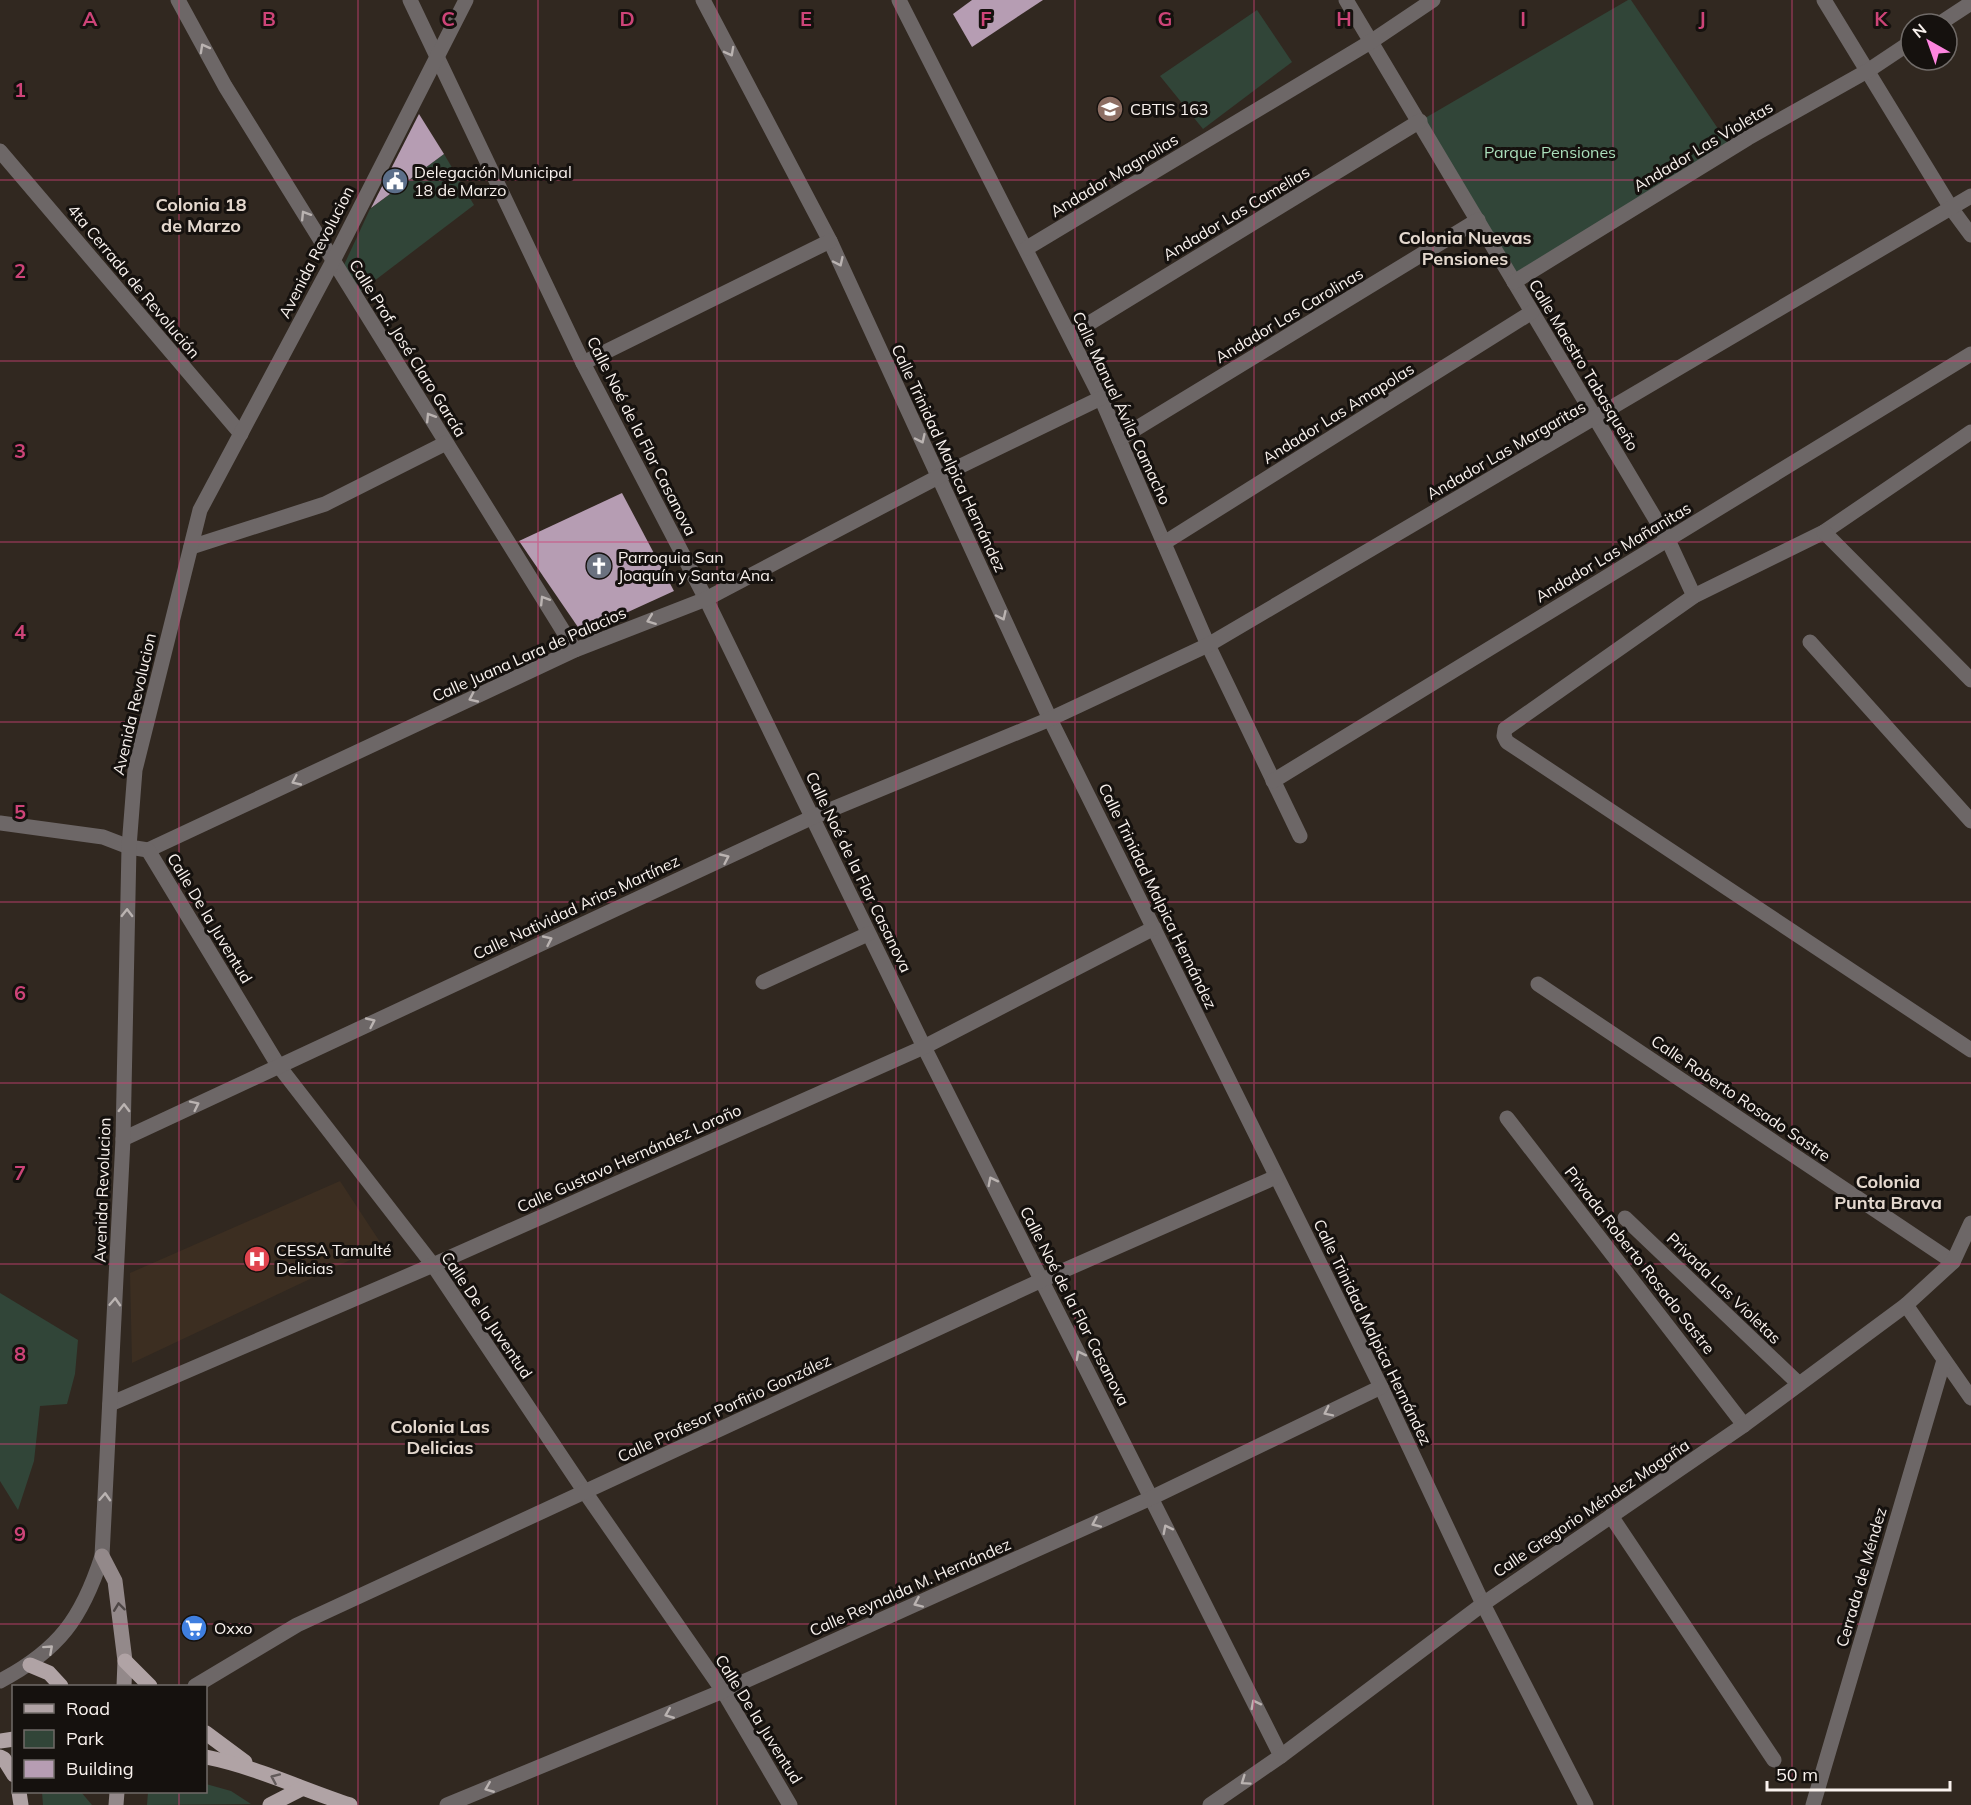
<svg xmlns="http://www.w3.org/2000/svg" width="1971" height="1805" font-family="Mulish,sans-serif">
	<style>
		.medical { fill: #3c2e21 }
		.green { fill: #314538 }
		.building { fill: #b69db3 }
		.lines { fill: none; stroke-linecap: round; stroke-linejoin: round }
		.minor { stroke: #6d6767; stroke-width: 15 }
		.tertiary { stroke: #6d6767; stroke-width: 15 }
		.secondary { stroke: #93898a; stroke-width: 15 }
		.primary { stroke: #b0a3a5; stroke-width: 15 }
		.oneway { stroke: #bab3b1 }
		.oneway2 { stroke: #4e4746 }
		.oneway3 { stroke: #625a5a }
		.grid { fill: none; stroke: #cd4478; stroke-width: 1.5; stroke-opacity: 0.55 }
		.labels { text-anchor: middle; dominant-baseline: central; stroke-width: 6; stroke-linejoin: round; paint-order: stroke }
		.poi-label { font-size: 16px; fill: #f9f2ee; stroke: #15110e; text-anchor: start }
		.street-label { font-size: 16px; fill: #f9f2ee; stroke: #15110e }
		.park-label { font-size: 16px; fill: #abdfbb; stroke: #15110e }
		.neighbourhood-label { font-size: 18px; font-weight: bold; fill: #e4d8ce; stroke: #15110e }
		.grid-label { font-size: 20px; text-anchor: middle; font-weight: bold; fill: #cd4478; stroke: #15110e; stroke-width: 6; stroke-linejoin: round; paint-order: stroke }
	</style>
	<rect width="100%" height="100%" fill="#312820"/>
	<!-- medical -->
	<path class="medical" d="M 340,1181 L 382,1245 L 132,1363 L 130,1273 Z"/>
	<!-- green -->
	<g class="green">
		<path d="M 1628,0 L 1631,0 L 1731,148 L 1514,282 L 1420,121 Z"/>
		<path d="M 1257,10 L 1292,62 L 1203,129 L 1160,76 Z"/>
		<path d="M 444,154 L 474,205 L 361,291 L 344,265 L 370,209 Z"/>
		<path d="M 0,1293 L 78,1340 L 75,1374 L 67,1404 L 40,1406 L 34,1461 L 18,1510 L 0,1481 Z"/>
		<path d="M 206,1784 L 231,1791 L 251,1804 L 147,1805 L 148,1792 L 206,1792 Z"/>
		<path d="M 42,1792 L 81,1792 L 92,1805 L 43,1805 Z"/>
	</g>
	<!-- building -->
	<g class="building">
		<path d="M 972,0 L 1043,0 L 972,47 L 953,14 Z"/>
		<path d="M 419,114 L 444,154 L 371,208 Z"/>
		<path d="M 622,493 L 674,591 L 582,633 L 519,541 Z"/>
	</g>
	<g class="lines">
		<!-- minor -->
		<g class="minor">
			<path d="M 178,0 L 225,86 L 575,650"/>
			<path d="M 410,0 L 583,363 L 706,599 L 924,1047 L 1281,1756"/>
			<path d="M 703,0 L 830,241 L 1050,719 L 1381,1387 L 1483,1604 L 1586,1805"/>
			<path d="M 899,0 L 1101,398 L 1208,645 L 1300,836"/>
			<path d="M 1346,0 L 1668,540 L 1694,596"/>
			<path d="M 1824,0 L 1951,208 L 1971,235"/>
			<path d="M 1939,24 L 1971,3"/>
			<path d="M 0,151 L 241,434"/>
			<path d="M 1027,248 L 1372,41 L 1433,0"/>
			<path d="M 1514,282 L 1748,138 L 1869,70 L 1911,42"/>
			<path d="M 1070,335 L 1420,121"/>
			<path d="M 583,363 L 830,241"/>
			<path d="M 1971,432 L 1824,532 L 1694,596 L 1505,729 L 1504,736 L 1507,742 L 1971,1050"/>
			<path d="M 1119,439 L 1478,220"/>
			<path d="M 1824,532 L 1971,680"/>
			<path d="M 1164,543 L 1532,312"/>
			<path d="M 191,547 L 325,504 L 446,443"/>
			<path d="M 1810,642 L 1971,821"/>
			<path d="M 1273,781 L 1971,354"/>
			<path d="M 0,823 L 103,837 L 129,847 L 148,850 L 575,650 L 706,599 L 938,477 L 1101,398"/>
			<path d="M 148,850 L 278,1065 L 433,1265 L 585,1492 L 723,1691 L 790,1805"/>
			<path d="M 763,982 L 868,934"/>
			<path d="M 1538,984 L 1953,1262"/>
			<path d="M 1507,1118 L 1744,1425"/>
			<path d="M 123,1139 L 813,817 L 1050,719 L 1208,645 L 1971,196"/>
			<path d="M 1625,1218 L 1799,1384"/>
			<path d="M 1906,1305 L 1971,1398"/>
			<path d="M 110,1404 L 433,1265 L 924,1047 L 1154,928"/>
			<path d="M 1611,1516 L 1774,1760"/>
			<path d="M 195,1686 L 297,1625 L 1042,1280 L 1276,1177"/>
			<path d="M 447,1805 L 723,1691 L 1151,1498 L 1381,1387"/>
			<path d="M 1210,1805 L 1281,1756 L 1483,1604 L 1744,1425 L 1906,1305 L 1953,1262 L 1971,1223"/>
			<path d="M 1813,1805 L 1944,1360"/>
		</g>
		<!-- tertiary -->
		<path class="tertiary" d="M 0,1681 C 59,1650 82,1618 102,1556 L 123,1139 L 129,847 L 135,770 L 200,510 L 333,261 L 466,0"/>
		<!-- secondary -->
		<g class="secondary">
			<path d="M 102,1556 L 115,1581 L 125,1661 L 124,1686"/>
			<path d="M 116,1805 L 117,1792"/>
		</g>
		<!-- primary -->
		<g class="primary">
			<path d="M 125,1661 L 150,1686"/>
			<path d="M 30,1665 L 49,1673 L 61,1686"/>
			<path d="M 206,1733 L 245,1762"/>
			<path d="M 0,1741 L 14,1739"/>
			<path d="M 0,1757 L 4,1759 L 14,1775"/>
			<path d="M 206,1757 C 256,1767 301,1789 350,1805"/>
			<path d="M 19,1792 L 21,1805"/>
			<path d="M 270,1805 L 301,1789"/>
		</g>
	</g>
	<!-- one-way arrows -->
	<defs><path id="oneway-chevron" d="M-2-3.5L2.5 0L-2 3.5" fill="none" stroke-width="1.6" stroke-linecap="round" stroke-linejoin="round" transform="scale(1.5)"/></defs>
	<g class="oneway">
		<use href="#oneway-chevron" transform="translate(204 48) rotate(-119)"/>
		<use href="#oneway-chevron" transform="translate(730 52) rotate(62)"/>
		<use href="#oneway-chevron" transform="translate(305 215) rotate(-122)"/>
		<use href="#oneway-chevron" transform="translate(839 262) rotate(65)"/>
		<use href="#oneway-chevron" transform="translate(430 417) rotate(-122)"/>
		<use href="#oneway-chevron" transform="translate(921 439) rotate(65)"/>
		<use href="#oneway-chevron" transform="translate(544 600) rotate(-122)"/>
		<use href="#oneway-chevron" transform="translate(1002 616) rotate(65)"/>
		<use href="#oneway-chevron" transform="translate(651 620) rotate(159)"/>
		<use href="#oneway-chevron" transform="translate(473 698) rotate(155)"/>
		<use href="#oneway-chevron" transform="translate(296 781) rotate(155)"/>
		<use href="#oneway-chevron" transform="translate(725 858) rotate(-25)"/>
		<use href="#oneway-chevron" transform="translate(127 913) rotate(-89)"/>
		<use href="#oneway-chevron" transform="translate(548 940) rotate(-25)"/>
		<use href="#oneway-chevron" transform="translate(371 1022) rotate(-25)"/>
		<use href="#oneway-chevron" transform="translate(195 1105) rotate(-26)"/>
		<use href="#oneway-chevron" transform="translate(124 1108) rotate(-89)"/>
		<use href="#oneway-chevron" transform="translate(992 1181) rotate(-117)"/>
		<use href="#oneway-chevron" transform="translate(115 1302) rotate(-87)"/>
		<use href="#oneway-chevron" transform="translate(1080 1355) rotate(-117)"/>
		<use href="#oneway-chevron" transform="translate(1328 1412) rotate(154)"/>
		<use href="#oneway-chevron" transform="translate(105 1497) rotate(-87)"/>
		<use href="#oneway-chevron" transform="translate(1096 1523) rotate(156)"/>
		<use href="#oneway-chevron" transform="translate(1167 1529) rotate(-117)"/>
		<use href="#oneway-chevron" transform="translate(918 1603) rotate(156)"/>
		<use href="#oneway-chevron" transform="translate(49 1649) rotate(-42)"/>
		<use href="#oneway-chevron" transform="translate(1255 1704) rotate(-117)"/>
		<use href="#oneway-chevron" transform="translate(669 1714) rotate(158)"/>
		<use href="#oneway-chevron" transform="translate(1245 1781) rotate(145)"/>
		<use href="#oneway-chevron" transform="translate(489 1788) rotate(158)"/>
	</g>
	<use class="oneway2" href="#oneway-chevron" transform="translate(119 1607) rotate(-97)"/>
	<use class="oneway3" href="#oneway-chevron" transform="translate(275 1778) rotate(-156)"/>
	<!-- grid -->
	<path class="grid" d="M 179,0 L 179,1686M 358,0 L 358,1805M 538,0 L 538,1805M 717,0 L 717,1805M 896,0 L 896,1805M 1075,0 L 1075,1805M 1254,0 L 1254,1805M 1433,0 L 1433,1805M 1613,0 L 1613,1805M 1792,0 L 1792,1805M 0,180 L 1971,180M 0,361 L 1971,361M 0,542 L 1971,542M 0,722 L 1971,722M 0,902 L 1971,902M 0,1083 L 1971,1083M 0,1264 L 1971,1264M 0,1444 L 1971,1444M 0,1624 L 1971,1624M 179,1792 L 179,1805"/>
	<!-- icons -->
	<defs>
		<symbol id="university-disc" viewBox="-11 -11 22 22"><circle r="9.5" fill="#8d6e63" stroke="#15110e"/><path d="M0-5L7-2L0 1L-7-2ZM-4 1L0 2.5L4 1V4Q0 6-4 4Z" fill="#fff"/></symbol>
		<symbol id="civic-disc" viewBox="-11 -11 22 22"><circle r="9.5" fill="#5c6f8a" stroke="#15110e"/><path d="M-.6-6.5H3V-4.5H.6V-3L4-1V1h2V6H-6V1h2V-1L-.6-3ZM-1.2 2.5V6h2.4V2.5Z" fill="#fff"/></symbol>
		<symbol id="church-disc" viewBox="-11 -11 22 22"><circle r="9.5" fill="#6b7280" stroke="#15110e"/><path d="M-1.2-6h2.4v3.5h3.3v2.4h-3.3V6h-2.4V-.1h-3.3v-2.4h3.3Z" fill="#fff"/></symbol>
		<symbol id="hospital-disc" viewBox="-11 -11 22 22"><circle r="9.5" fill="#e0444e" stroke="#15110e"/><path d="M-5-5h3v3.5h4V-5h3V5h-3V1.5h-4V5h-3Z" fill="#fff"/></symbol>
		<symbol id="supermarket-disc" viewBox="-11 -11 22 22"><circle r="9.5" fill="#3f7fe0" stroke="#15110e"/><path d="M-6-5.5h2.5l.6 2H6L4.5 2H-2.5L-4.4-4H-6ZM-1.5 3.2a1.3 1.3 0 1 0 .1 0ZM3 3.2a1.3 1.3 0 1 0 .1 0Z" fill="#fff"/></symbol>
	</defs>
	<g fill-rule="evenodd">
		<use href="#university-disc" x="1095" y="94" width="30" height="30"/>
		<use href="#civic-disc" x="380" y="166" width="30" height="30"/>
		<use href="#church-disc" x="584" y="551" width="30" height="30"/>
		<use href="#hospital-disc" x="242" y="1244" width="30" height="30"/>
		<use href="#supermarket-disc" x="179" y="1613" width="30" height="30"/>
	</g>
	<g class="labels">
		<!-- poi labels -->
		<g class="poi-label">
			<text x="1130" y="109">CBTIS 163</text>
			<text x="414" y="172">Delegación Municipal<tspan x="414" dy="18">18 de Marzo</tspan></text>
			<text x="618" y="557">Parroquia San<tspan x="618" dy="18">Joaquín y Santa Ana.</tspan></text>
			<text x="276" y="1250">CESSA Tamulté<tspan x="276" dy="18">Delicias</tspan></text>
			<text x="214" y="1628">Oxxo</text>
		</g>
		<!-- street labels -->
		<g class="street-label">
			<text transform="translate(1703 146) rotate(-31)">Andador Las Violetas</text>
			<text transform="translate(1114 175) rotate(-31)">Andador Magnolias</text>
			<text transform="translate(1236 213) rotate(-31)">Andador Las Camelias</text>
			<text transform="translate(316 252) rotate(-63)">Avenida Revolucion</text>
			<text transform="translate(134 281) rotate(50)">4ta Cerrada de Revolución</text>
			<text transform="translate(1289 315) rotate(-31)">Andador Las Carolinas</text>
			<text transform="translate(408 348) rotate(58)">Calle Prof. José Claro García</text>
			<text transform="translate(1584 365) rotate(59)">Calle Maestro Tabasqueño</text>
			<text transform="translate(1122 408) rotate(65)">Calle Manuel Ávila Camacho</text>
			<text transform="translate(1338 413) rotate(-32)">Andador Las Amapolas</text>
			<text transform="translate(642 436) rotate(63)">Calle Noé de la Flor Casanova</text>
			<text transform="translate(1506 450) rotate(-30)">Andador Las Margaritas</text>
			<text transform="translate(949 458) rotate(65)">Calle Trinidad Malpica Hernández</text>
			<text transform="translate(1613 552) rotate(-31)">Andador Las Mañanitas</text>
			<text transform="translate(529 654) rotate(-24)">Calle Juana Lara de Palacios</text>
			<text transform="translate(134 704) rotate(-77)">Avenida Revolucion</text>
			<text transform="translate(859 872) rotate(64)">Calle Noé de la Flor Casanova</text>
			<text transform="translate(1158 896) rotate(64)">Calle Trinidad Malpica Hernández</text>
			<text transform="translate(576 907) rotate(-25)">Calle Natividad Arias Martínez</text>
			<text transform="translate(210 918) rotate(59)">Calle De la Juventud</text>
			<text transform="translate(1741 1098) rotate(34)">Calle Roberto Rosado Sastre</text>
			<text transform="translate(629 1158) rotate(-24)">Calle Gustavo Hernández Loroño</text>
			<text transform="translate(102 1190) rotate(-88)">Avenida Revolucion</text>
			<text transform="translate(1640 1260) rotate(52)">Privada Roberto Rosado Sastre</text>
			<text transform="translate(1724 1288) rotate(44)">Privada Las Violetas</text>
			<text transform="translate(1075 1306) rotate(63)">Calle Noé de la Flor Casanova</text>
			<text transform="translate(487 1315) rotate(56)">Calle De la Juventud</text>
			<text transform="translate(1373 1332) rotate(64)">Calle Trinidad Malpica Hernández</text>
			<text transform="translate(724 1408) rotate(-25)">Calle Profesor Porfirio González</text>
			<text transform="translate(1591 1508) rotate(-34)">Calle Gregorio Méndez Magaña</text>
			<text transform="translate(1861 1577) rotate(-74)">Cerrada de Méndez</text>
			<text transform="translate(910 1587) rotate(-24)">Calle Reynalda M. Hernández</text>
			<text transform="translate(759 1719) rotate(58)">Calle De la Juventud</text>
		</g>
		<!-- park labels -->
		<g class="park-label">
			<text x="1550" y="152">Parque Pensiones</text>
		</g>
		<!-- neighbourhood labels -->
		<g class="neighbourhood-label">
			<text x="201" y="204">Colonia 18<tspan x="201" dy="21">de Marzo</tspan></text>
			<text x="1465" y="237">Colonia Nuevas<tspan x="1465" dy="21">Pensiones</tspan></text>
			<text x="1888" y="1181">Colonia<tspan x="1888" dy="21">Punta Brava</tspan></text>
			<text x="440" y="1426">Colonia Las<tspan x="440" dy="21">Delicias</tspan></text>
		</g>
	</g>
	<g class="grid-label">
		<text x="90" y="26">A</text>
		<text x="269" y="26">B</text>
		<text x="448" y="26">C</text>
		<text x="627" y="26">D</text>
		<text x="806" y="26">E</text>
		<text x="986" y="26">F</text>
		<text x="1165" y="26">G</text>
		<text x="1344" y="26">H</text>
		<text x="1523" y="26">I</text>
		<text x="1702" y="26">J</text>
		<text x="1881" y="26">K</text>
		<text x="20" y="97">1</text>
		<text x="20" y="278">2</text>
		<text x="20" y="458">3</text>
		<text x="20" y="639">4</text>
		<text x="20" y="819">5</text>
		<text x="20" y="1000">6</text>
		<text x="20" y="1180">7</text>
		<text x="20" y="1361">8</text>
		<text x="20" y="1541">9</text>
	</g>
	<!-- legend -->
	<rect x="12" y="1685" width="195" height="108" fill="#15110e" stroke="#706b68" stroke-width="1.5"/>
	<rect x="24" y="1704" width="30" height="9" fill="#b0a3a5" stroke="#706b68" stroke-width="1.5"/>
	<text x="66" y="1715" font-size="18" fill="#f9f2ee">Road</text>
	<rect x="24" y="1730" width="30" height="18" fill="#314538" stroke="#706b68" stroke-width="1.5"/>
	<text x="66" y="1745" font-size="18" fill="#f9f2ee">Park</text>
	<rect x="24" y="1760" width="30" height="18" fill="#b69db3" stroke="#706b68" stroke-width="1.5"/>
	<text x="66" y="1775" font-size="18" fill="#f9f2ee">Building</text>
	<!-- north arrow -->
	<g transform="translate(1929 42) rotate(320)"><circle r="28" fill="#15110e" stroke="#706b68" stroke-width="1.5"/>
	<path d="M0-4.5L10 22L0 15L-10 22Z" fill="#fe85df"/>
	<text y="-9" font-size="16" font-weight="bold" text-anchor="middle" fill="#f9f2ee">N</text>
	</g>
	<!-- scale -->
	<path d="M1767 1781v9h183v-9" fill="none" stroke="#f9f2ee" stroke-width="3"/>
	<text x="1776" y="1781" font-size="18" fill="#f9f2ee" stroke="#15110e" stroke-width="4.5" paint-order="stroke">50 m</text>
</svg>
